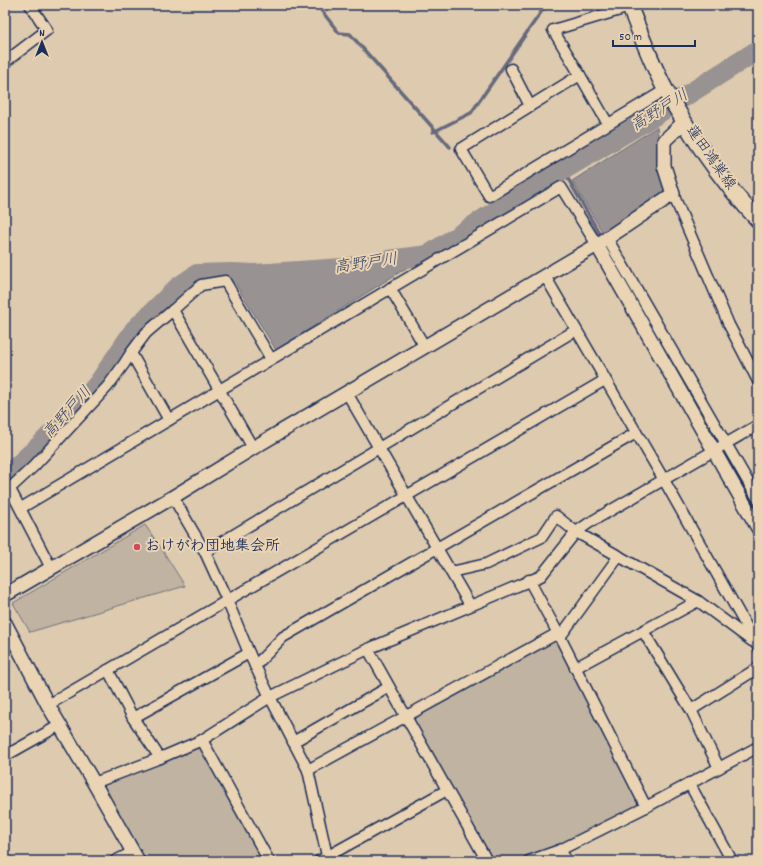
<svg xmlns="http://www.w3.org/2000/svg" width="763" height="866" font-family="Dekko,'Klee One',sans-serif">
	<style>
		.green { fill: #c1b3a2; stroke: #6e7180 }
		.water { fill: #989292; stroke: #666a7d }
		.lines { fill: none; stroke-linecap: round; stroke-linejoin: round }
		.stream { stroke: #666a7d; stroke-width: 3.5 }
		.river { stroke: #989292; stroke-width: 20 }
		.minor-casing { stroke: #1b2f5e; stroke-width: 13 }
		.tertiary-casing { stroke: #1b2f5e; stroke-width: 16 }
		.secondary-casing { stroke: #1b2f5e; stroke-width: 18 }
		.minor { stroke: #ead4b3; stroke-width: 10 }
		.tertiary { stroke: #ead4b3; stroke-width: 13 }
		.secondary { stroke: #ead4b3; stroke-width: 15 }
		.poi-dot { fill: #d1495b; stroke: #ead4b3; stroke-width: 1.5 }
		.labels { text-anchor: middle; dominant-baseline: central; stroke-width: 4; stroke-linejoin: round; paint-order: stroke }
		.street-label { font-size: 15px; fill: #1b2f5e; stroke: #ead4b3 }
		.poi-label { font-size: 15px; font-weight: bold; fill: #1b2f5e; stroke: #ead4b3; text-anchor: start }
		.water-label { font-size: 16px; font-style: italic; fill: #344368; stroke: #ead4b3 }
	</style>
	<rect width="100%" height="100%" fill="#decaae"/>
	<filter id="ink" filterUnits="userSpaceOnUse"><feTurbulence type="fractalNoise" baseFrequency=".025" numOctaves="2"/><feDisplacementMap in="SourceGraphic" scale="8" xChannelSelector="R" yChannelSelector="G"/><feConvolveMatrix kernelMatrix="1 2 1 2 8 2 1 2 1" color-interpolation-filters="sRGB"/></filter>
	<g filter="url(#ink)">
		<!-- green -->
		<g class="green">
			<path d="M 145,525 L 161,548 L 185,586 L 30,632 L 13,603 Z"/>
			<path d="M 558,633 L 646,807 L 523,861 L 487,861 L 405,716 Z"/>
			<path d="M 202,740 L 269,861 L 138,861 L 94,783 Z"/>
		</g>
		<!-- water -->
		<g class="water">
			<path d="M 657,127 L 664,191 L 603,233 L 572,181 Z"/>
			<path d="M 411,265 L 276,350 L 234,281 Z"/>
		</g>
		<g class="lines">
			<!-- stream -->
			<g class="stream">
				<path d="M 317,5 L 339,33 L 350,34 L 450,147"/>
				<path d="M 433,132 L 471,113 L 546,5"/>
				<path d="M 563,170 L 602,238"/>
				<path d="M 605,244 L 758,514"/>
				<path d="M 730,447 L 742,440"/>
			</g>
			<!-- river -->
			<path class="river" d="M 5,477 L 40,445 L 80,405 L 99,382 L 134,330 L 178,287 L 197,274 L 232,273 L 254,274 L 343,268 L 389,260 L 428,255 L 503,206 L 651,118 L 758,50"/>
			<defs>
				<g id="minor">
					<path d="M 5,62 L 47,30 L 30,5"/>
					<path d="M 511,69 L 530,106"/>
					<path d="M 580,75 L 553,30 L 630,7"/>
					<path d="M 608,124 L 580,75 L 461,149 L 489,196 L 665,90"/>
					<path d="M 673,194 L 729,325 L 758,381"/>
					<path d="M 607,238 L 758,499"/>
					<path d="M 545,276 L 664,480 L 758,647"/>
					<path d="M 390,288 L 425,347"/>
					<path d="M 173,310 L 201,285 L 225,281 L 271,359"/>
					<path d="M 131,353 L 169,420"/>
					<path d="M 347,393 L 470,605"/>
					<path d="M 10,489 L 51,568"/>
					<path d="M 5,493 L 34,466 L 108,386 L 124,364 L 131,353 L 146,333 L 173,310 L 253,448"/>
					<path d="M 173,497 L 205,552 L 227,600 L 249,653 L 270,697 L 308,770 L 327,856"/>
					<path d="M 21,508 L 561,187 L 597,245"/>
					<path d="M 205,552 L 576,330"/>
					<path d="M 451,572 L 486,564 L 542,537 L 556,516 L 576,532 L 698,601 L 752,641"/>
					<path d="M 529,580 L 560,637 L 646,807"/>
					<path d="M 643,631 L 691,710 L 719,768"/>
					<path d="M 560,637 L 619,556"/>
					<path d="M 368,649 L 487,861"/>
					<path d="M 255,666 L 283,637 L 636,433"/>
					<path d="M 575,668 L 698,601"/>
					<path d="M 108,670 L 133,718 L 160,758"/>
					<path d="M 48,705 L 605,380"/>
					<path d="M 691,710 L 758,668"/>
					<path d="M 133,718 L 249,653"/>
					<path d="M 202,740 L 269,861"/>
					<path d="M 293,742 L 389,687"/>
					<path d="M 5,756 L 60,725"/>
					<path d="M 308,770 L 558,633"/>
					<path d="M 94,783 L 160,758 L 202,740 L 270,697 L 368,649 L 541,576 L 576,532 L 589,523 L 758,425"/>
					<path d="M 689,783 L 732,861"/>
					<path d="M 560,850 L 567,861"/>
					<path d="M 5,858 L 6,861"/>
					<path d="M 115,861 L 133,852"/>
					<path d="M 319,861 L 447,790"/>
					<path d="M 529,861 L 560,850 L 646,807 L 758,747"/>
				</g>
				<g id="tertiary">
					<path d="M 597,245 L 758,528"/>
					<path d="M 5,595 L 173,497 L 253,448 L 597,245 L 673,194 L 664,166 L 664,141 L 684,122"/>
					<path d="M 5,623 L 48,705 L 94,783 L 138,861"/>
				</g>
				<path id="secondary" d="M 629,5 C 640,33 651,62 665,89 C 669,97 674,105 679,113 C 701,151 727,187 758,220"/>
			</defs>
			<!-- minor casing -->
			<use href="#minor" class="minor-casing"/>
			<!-- tertiary casing -->
			<use href="#tertiary" class="tertiary-casing"/>
			<!-- secondary casing -->
			<use href="#secondary" class="secondary-casing"/>
			<!-- minor -->
			<use href="#minor" class="minor"/>
			<!-- tertiary -->
			<use href="#tertiary" class="tertiary"/>
			<!-- secondary -->
			<use href="#secondary" class="secondary"/>
		</g>
	</g>
	<!-- markers -->
	<circle class="poi-dot" cx="137" cy="547" r="4"/>
	<g class="labels">
		<!-- street labels -->
		<g class="street-label">
			<text transform="translate(710 158) rotate(55)">蓮田鴻巣線</text>
		</g>
		<!-- poi labels -->
		<g class="poi-label">
			<text x="145" y="547">おけがわ団地集会所</text>
		</g>
		<!-- water labels -->
		<g class="water-label">
			<text transform="translate(660 111) rotate(-32)">高野戸川</text>
			<text transform="translate(366 264) rotate(-8)">高野戸川</text>
			<text transform="translate(68 413) rotate(-48)">高野戸川</text>
		</g>
	</g>
	<!-- margin -->
	<rect width="763" height="866" fill="none" stroke="#ead4b3" stroke-width="20"/>
	<rect x="10" y="10" width="743" height="846" fill="none" stroke="#1b2f5e" stroke-width="1.5" filter="url(#ink)"/>
	<!-- north arrow -->
	<g transform="translate(42 42)" stroke="#ead4b3" stroke-width="3" paint-order="stroke">
	<path d="M0-3L7 15L0 10L-7 15Z" fill="#1b2f5e"/>
	<text y="-6" font-size="11" font-weight="bold" text-anchor="middle" fill="#1b2f5e">N</text>
	</g>
	<!-- scale -->
	<path d="M613 40v6h82v-6" fill="none" stroke="#1b2f5e" stroke-width="2"/>
	<text x="619" y="40" font-size="12" fill="#1b2f5e" stroke="#ead4b3" stroke-width="3" paint-order="stroke">50 m</text>
</svg>
